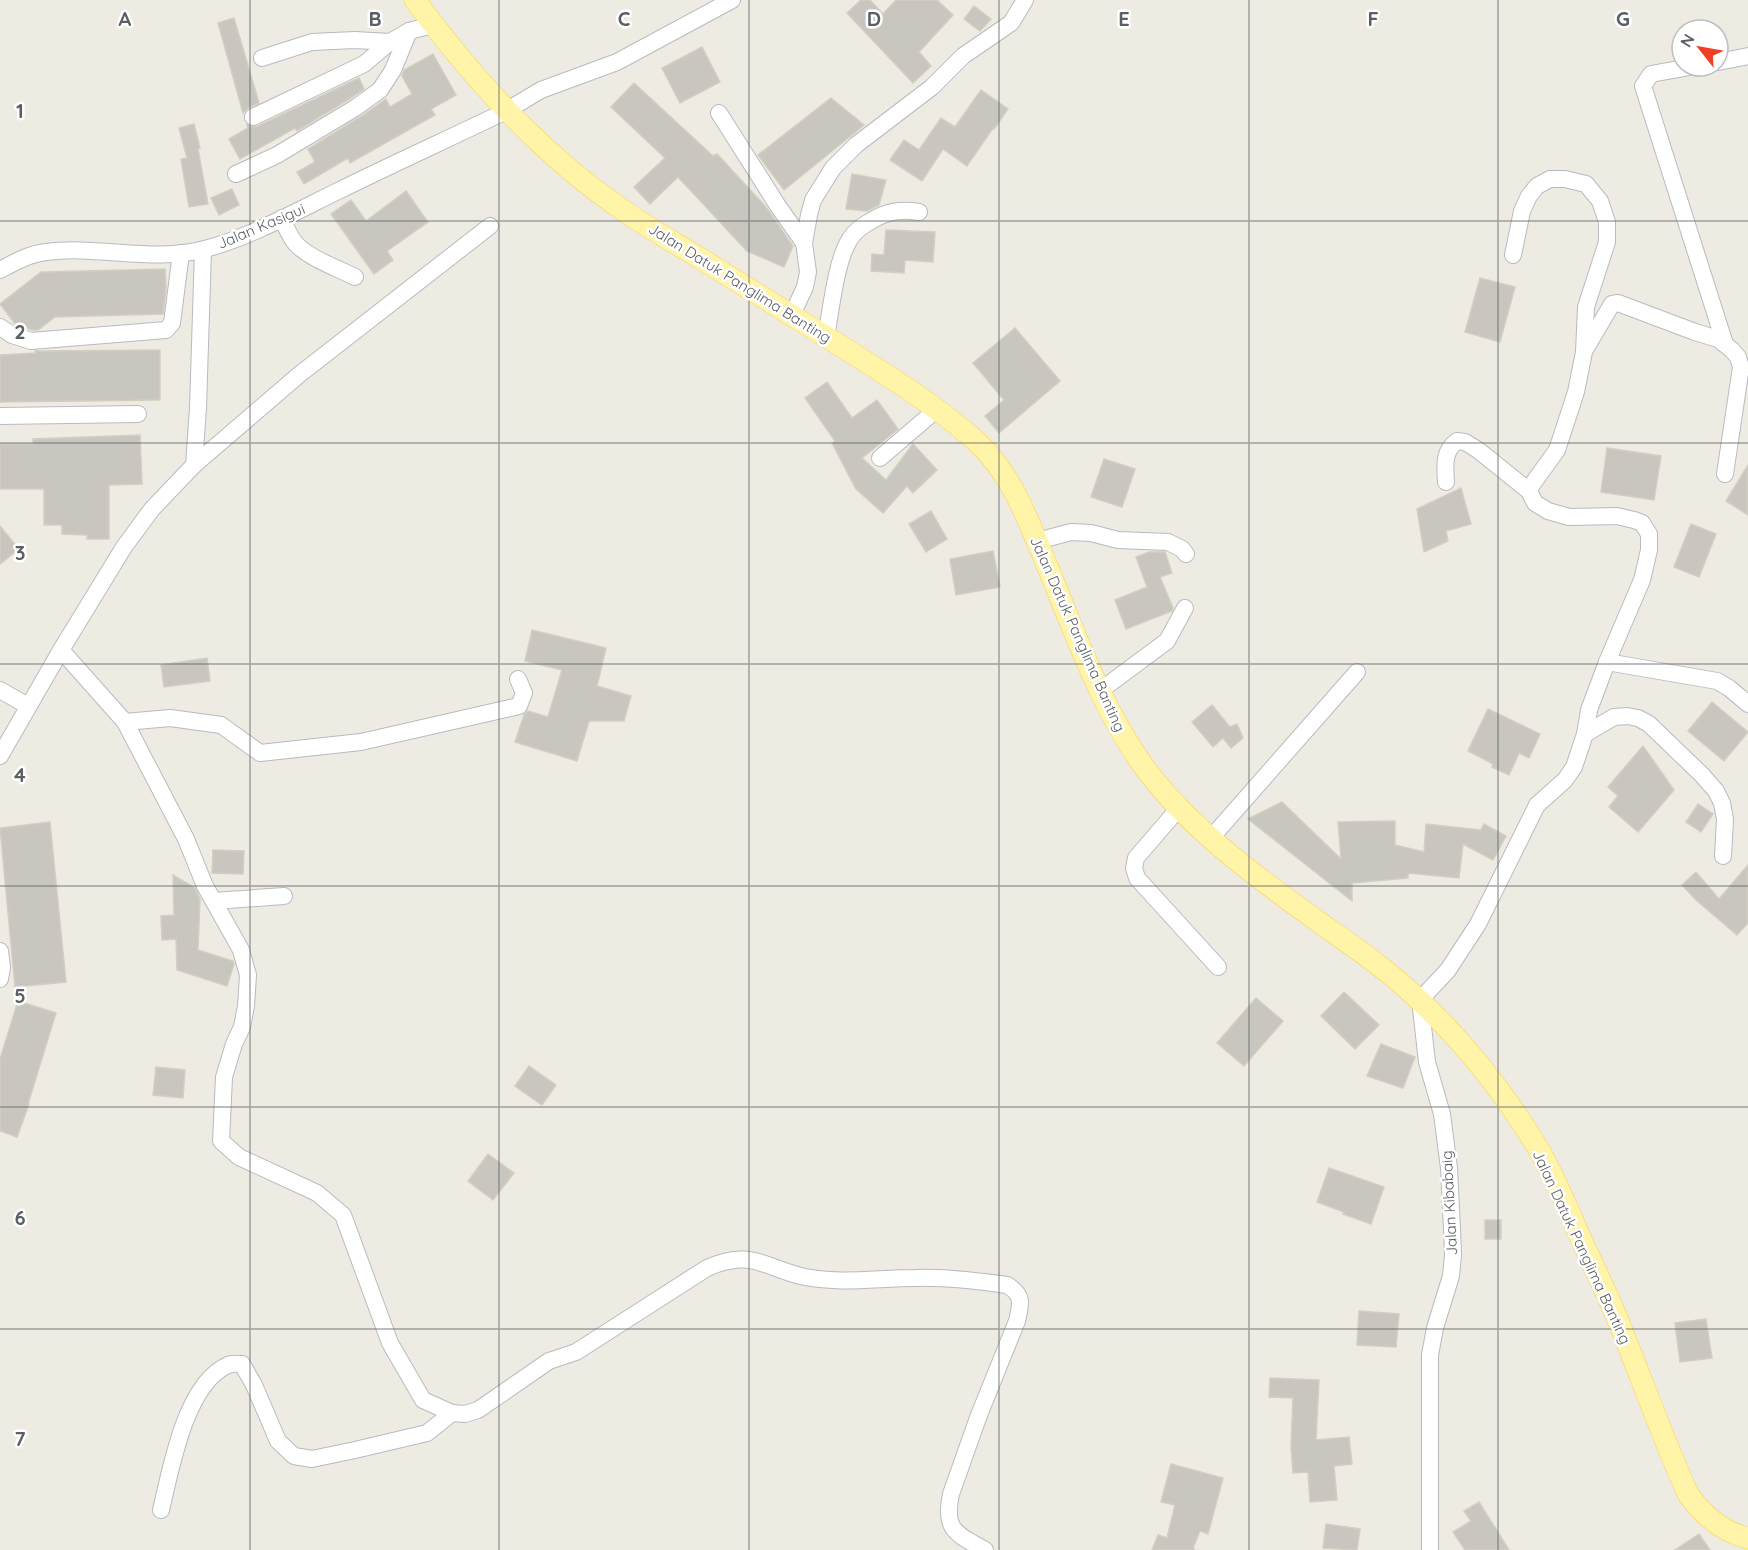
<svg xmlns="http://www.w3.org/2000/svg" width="1748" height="1550" font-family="Quicksand,sans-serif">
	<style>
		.building { fill: #c9c6c0; stroke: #d3cec1; stroke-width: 1.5 }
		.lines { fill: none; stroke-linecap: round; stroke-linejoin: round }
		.minor-casing { stroke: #b8bac0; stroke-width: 18 }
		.major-casing { stroke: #f8d052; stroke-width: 22 }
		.minor { stroke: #fff; stroke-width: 16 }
		.major { stroke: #fff4a7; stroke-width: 21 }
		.grid { fill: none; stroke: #5b5f64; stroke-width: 1.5; stroke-opacity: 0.55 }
		.labels { text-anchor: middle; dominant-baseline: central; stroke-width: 5; stroke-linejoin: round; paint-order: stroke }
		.street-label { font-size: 15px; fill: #5b5f64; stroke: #fff }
		.grid-label { font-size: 20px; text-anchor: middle; font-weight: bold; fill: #5b5f64; stroke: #fff; stroke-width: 5; stroke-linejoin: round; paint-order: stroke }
	</style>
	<rect width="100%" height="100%" fill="#eeece2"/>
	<!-- building -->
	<g class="building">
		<path d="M 861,0 L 870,0 L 883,14 L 896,0 L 937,0 L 953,15 L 919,52 L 931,66 L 913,83 L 847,13 Z"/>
		<path d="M 974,6 L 991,19 L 980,31 L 964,19 Z"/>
		<path d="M 234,18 L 259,103 L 248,108 L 243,113 L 218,23 Z"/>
		<path d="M 702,47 L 720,82 L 680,103 L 662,68 Z"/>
		<path d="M 433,54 L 456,95 L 431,109 L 435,115 L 350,163 L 348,158 L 304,184 L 297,172 L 315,162 L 308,149 L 360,117 L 386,99 L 390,107 L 412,94 L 402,76 L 404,70 Z"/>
		<path d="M 359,78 L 364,89 L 349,99 L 297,131 L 295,128 L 240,159 L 229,139 L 248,128 L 247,125 L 252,127 L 258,126 Z"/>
		<path d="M 634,83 L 713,156 L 717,154 L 766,207 L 793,246 L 784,267 L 747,251 L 678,177 L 650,204 L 634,187 L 665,158 L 611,107 Z"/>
		<path d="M 981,90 L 1008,109 L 994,129 L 993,128 L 967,166 L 943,149 L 922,181 L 890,160 L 904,140 L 919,150 L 941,118 L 955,127 Z"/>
		<path d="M 831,98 L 864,125 L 784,190 L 758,155 Z"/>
		<path d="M 194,124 L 200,148 L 198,149 L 208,204 L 189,207 L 181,159 L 187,158 L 179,128 Z"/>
		<path d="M 852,174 L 886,180 L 879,205 L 867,211 L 846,209 Z"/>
		<path d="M 232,189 L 239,205 L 219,215 L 211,198 Z"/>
		<path d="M 406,191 L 428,222 L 387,251 L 393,260 L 374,274 L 331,214 L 351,200 L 366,221 Z"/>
		<path d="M 886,230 L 935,232 L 933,262 L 905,260 L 904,273 L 871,271 L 872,254 L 884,255 Z"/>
		<path d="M 165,269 L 166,288 L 163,314 L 55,317 L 38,330 L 32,330 L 16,325 L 0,304 L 41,272 Z"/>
		<path d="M 1480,278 L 1515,287 L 1500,342 L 1465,332 Z"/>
		<path d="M 1015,328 L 1060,381 L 999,433 L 985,416 L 1004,400 L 973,363 Z"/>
		<path d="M 160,350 L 160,400 L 0,402 L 0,355 L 36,353 L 35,351 L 40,351 Z"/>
		<path d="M 827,382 L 852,418 L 877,400 L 898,429 L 862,458 L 886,480 L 913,444 L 937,470 L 913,493 L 907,486 L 883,513 L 856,489 L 832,443 L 835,441 L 805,398 Z"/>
		<path d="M 140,435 L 142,484 L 109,485 L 109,539 L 87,539 L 87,535 L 62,534 L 62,525 L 44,525 L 44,489 L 0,489 L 0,444 L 33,444 L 33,439 Z"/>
		<path d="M 1607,448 L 1661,456 L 1654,500 L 1601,492 Z"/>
		<path d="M 1104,459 L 1135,469 L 1122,507 L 1091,497 Z"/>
		<path d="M 1748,465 L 1748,515 L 1726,501 Z"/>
		<path d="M 1461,488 L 1471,524 L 1446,531 L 1448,541 L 1424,552 L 1417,509 Z"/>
		<path d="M 931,511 L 947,539 L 926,552 L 909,524 Z"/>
		<path d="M 1691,524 L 1716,534 L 1699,577 L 1674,567 Z"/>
		<path d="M 0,526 L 19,549 L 0,564 Z"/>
		<path d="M 993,551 L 1000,587 L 956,595 L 950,559 Z"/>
		<path d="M 1149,552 L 1165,552 L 1172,573 L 1160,577 L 1173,608 L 1172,611 L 1126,629 L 1115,600 L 1147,587 L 1136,557 Z"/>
		<path d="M 532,630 L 606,648 L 597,686 L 631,696 L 624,721 L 589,721 L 577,761 L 515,742 L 524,715 L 528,711 L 548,717 L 562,670 L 525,661 Z"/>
		<path d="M 207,658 L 210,681 L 164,687 L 161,665 Z"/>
		<path d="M 1712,702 L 1748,732 L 1724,761 L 1688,731 Z"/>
		<path d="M 1212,705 L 1230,727 L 1237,724 L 1243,738 L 1231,748 L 1223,738 L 1213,747 L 1192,722 Z"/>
		<path d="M 1488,709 L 1540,734 L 1529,758 L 1519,753 L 1509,775 L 1492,767 L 1493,764 L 1468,751 Z"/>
		<path d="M 1643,746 L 1674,790 L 1638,832 L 1609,807 L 1618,796 L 1608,787 Z"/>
		<path d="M 1282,802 L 1341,859 L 1338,822 L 1395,821 L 1395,845 L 1424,852 L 1426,824 L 1481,830 L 1484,824 L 1506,836 L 1493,860 L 1463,844 L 1459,878 L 1408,873 L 1408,878 L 1352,883 L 1352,901 L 1248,819 Z"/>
		<path d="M 1698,804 L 1713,814 L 1701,832 L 1686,822 Z"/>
		<path d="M 50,822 L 66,982 L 15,987 L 0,828 Z"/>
		<path d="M 213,850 L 244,851 L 243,874 L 212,873 Z"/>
		<path d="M 1748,865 L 1748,923 L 1737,935 L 1696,900 L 1682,885 L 1696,872 L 1719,899 Z"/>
		<path d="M 173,875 L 195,888 L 200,899 L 198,950 L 233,961 L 234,964 L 227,986 L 177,970 L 176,939 L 162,940 L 161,916 L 174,915 Z"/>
		<path d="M 1344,992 L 1379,1025 L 1355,1049 L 1321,1016 Z"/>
		<path d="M 1256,998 L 1283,1021 L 1244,1066 L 1217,1043 Z"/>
		<path d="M 18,1001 L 56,1013 L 28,1104 L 29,1104 L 17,1137 L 0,1131 L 0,1059 Z"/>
		<path d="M 1381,1044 L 1415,1057 L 1403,1088 L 1367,1076 Z"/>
		<path d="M 529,1066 L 556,1085 L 542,1105 L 515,1086 Z"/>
		<path d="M 156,1067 L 185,1070 L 183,1098 L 153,1095 Z"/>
		<path d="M 488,1154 L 514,1173 L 493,1200 L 468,1181 Z"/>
		<path d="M 1329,1168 L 1384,1187 L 1371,1224 L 1343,1214 L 1344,1212 L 1317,1202 Z"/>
		<rect x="1485" y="1220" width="16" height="19"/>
		<path d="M 1359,1311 L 1399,1314 L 1396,1347 L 1357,1345 Z"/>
		<path d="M 1706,1319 L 1712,1358 L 1680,1362 L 1675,1323 Z"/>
		<path d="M 1270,1378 L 1319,1380 L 1316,1440 L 1349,1437 L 1352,1464 L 1334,1466 L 1337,1500 L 1310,1502 L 1308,1472 L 1293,1473 L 1291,1447 L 1293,1398 L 1269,1397 Z"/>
		<path d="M 1171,1464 L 1223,1478 L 1208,1534 L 1200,1531 L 1193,1548 L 1195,1550 L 1152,1550 L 1158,1535 L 1167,1538 L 1175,1505 L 1161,1502 Z"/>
		<path d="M 1479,1502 L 1509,1550 L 1465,1550 L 1453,1532 L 1471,1521 L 1464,1511 Z"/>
		<path d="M 1326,1524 L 1360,1529 L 1357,1550 L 1323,1548 Z"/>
		<path d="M 1699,1534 L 1710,1550 L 1675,1550 Z"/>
	</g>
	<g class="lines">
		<defs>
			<g id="minor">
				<path d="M 262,58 L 312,42 L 355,40 L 390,42"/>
				<path d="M 1718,62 L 1748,56"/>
				<path d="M 1695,66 L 1651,74 L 1643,86 L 1725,344"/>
				<path d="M 719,113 L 778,206 L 804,243"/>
				<path d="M 253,117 L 364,64 L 390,42 L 409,31 L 433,25"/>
				<path d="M 236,174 L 277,155 L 355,108 L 380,90 L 393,70 L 409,31"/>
				<path d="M 282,218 C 286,227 289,236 296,244 C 309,258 337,268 355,277"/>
				<path d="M 0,270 C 15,262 29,254 46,252 C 98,245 154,263 205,249 C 250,237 295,212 338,191 C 393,164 450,138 506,111 L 541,90 L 617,62 L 732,0"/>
				<path d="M 792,315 L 805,287 L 808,272 L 804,243 L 809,215 L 813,200 L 833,168 L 856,145 L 932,87 L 963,56 L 1011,23 L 1025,0"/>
				<path d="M 0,327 L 12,335 L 31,341 L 166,330 L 172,323 L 181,253"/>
				<path d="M 826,337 C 831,310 836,260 850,239 C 855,231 863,225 871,221 C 887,211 901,209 919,212"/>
				<path d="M 1586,348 L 1612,304 L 1618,303 L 1695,332 L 1718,339 L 1732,350 L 1738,357 L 1741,367 L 1725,474"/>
				<path d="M 0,416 L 138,414"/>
				<path d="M 880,458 L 936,410"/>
				<path d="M 194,465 L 198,408 L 203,250"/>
				<path d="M 1446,482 C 1445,466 1443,451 1457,441 L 1465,442 L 1478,450 L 1529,491"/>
				<path d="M 1037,541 L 1071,532 L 1091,533 L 1118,540 L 1168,542 L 1182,549 L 1186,554"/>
				<path d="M 61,650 L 125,722 L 186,839 L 205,886 L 241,950 L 248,975 L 246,1006 L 242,1027 L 234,1044 L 224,1077 L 221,1141 L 239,1157 L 317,1193 L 343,1215 L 390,1343 L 423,1400 L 452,1413 L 465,1414 L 478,1410 L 549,1361 L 576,1352 L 707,1268 C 752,1248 764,1268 805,1277 C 842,1284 878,1278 915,1278 C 942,1277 979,1281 1007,1285 C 1024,1295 1021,1304 1017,1321 L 979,1415 L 951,1494 C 943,1531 957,1534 985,1550"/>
				<path d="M 1607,662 L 1717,681 L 1729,688 L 1748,704"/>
				<path d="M 0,690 L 28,706"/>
				<path d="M 1101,690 L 1167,641 L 1185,608"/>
				<path d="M 125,722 L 170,718 L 221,725 L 260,753 L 361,742 L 519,706 L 524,693 L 518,679"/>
				<path d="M 1585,734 L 1614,717 L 1627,716 L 1638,718 L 1649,724 L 1702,775 L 1716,791 L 1722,803 L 1725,819 L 1723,856"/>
				<path d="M 0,756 L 61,650 L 124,547 L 152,509 L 194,465 L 300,374 L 490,226"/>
				<path d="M 1179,808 L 1136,858 L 1134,868 L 1137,878 L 1218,967"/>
				<path d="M 1211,838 L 1357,672"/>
				<path d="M 214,901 L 284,896"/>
				<path d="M 0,951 L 2,967 L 0,979"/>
				<path d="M 161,1510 C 171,1469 185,1384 228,1365 C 232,1363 237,1364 242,1364 L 254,1385 L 278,1441 L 294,1456 L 312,1459 L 355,1450 L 427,1433 L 452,1413"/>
				<path d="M 1430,1550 L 1430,1355 L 1435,1328 L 1451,1276 L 1453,1255 L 1452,1229 L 1449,1168 L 1442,1114 L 1427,1062 L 1420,1000 L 1448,970 L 1478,924 L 1537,805 L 1565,780 L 1574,767 L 1585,734 L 1589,710 L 1607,662 L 1642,580 L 1649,550 L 1649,534 L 1642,523 L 1634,520 L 1617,516 L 1569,517 L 1548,511 L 1535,503 L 1529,491 L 1531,486 L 1557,450 L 1576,392 L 1584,352 L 1586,307 L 1607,242 L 1607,222 L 1600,201 L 1586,184 L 1565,179 L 1550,179 L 1537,186 L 1529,196 L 1522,211 L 1513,255"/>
			</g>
			<path id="major" d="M 415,0 C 473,79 539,152 620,208 C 645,226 672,241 698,257 C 749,289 801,321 852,353 C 895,380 939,408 976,441 C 1012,474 1028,520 1046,563 C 1074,630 1100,705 1142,764 C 1187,827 1260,880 1323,925 C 1357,949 1389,971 1419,1000 C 1465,1043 1506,1095 1539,1150 C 1554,1176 1566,1205 1578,1232 C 1589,1257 1601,1281 1612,1306 C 1638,1368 1660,1432 1688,1494 C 1703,1515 1722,1532 1748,1538"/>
		</defs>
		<!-- minor casing -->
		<use href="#minor" class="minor-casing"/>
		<!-- major casing -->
		<use href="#major" class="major-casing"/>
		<!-- minor -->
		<use href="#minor" class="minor"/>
		<!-- major -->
		<use href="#major" class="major"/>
	</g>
	<!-- grid -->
	<path class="grid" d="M 250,0 L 250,1550M 499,0 L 499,1550M 749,0 L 749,1550M 999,0 L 999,1550M 1249,0 L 1249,1550M 1498,0 L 1498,1550M 0,221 L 1748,221M 0,443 L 1748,443M 0,664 L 1748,664M 0,886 L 1748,886M 0,1107 L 1748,1107M 0,1329 L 1748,1329"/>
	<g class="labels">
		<!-- street labels -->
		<g class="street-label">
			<text transform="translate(261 226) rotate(-23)">Jalan Kasigui</text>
			<text transform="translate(740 283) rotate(32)">Jalan Datuk Panglima Banting</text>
			<text transform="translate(1078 634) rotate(66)">Jalan Datuk Panglima Banting</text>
			<text transform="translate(1449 1203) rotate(-93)">Jalan Kibabaig</text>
			<text transform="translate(1582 1247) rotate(65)">Jalan Datuk Panglima Banting</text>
		</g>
	</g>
	<g class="grid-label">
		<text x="125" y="26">A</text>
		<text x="375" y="26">B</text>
		<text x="624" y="26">C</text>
		<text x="874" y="26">D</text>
		<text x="1124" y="26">E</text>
		<text x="1373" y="26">F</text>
		<text x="1623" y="26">G</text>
		<text x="20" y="118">1</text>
		<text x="20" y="339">2</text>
		<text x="20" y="560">3</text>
		<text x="20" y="782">4</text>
		<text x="20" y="1003">5</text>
		<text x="20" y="1225">6</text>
		<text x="20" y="1446">7</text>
	</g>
	<!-- north arrow -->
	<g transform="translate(1700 48) rotate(301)"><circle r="28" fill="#ffffff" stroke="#bdbfc1" stroke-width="1.5"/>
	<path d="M0-4.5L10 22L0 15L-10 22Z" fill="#f13e26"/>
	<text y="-9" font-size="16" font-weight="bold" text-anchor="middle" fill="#5b5f64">N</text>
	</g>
</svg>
